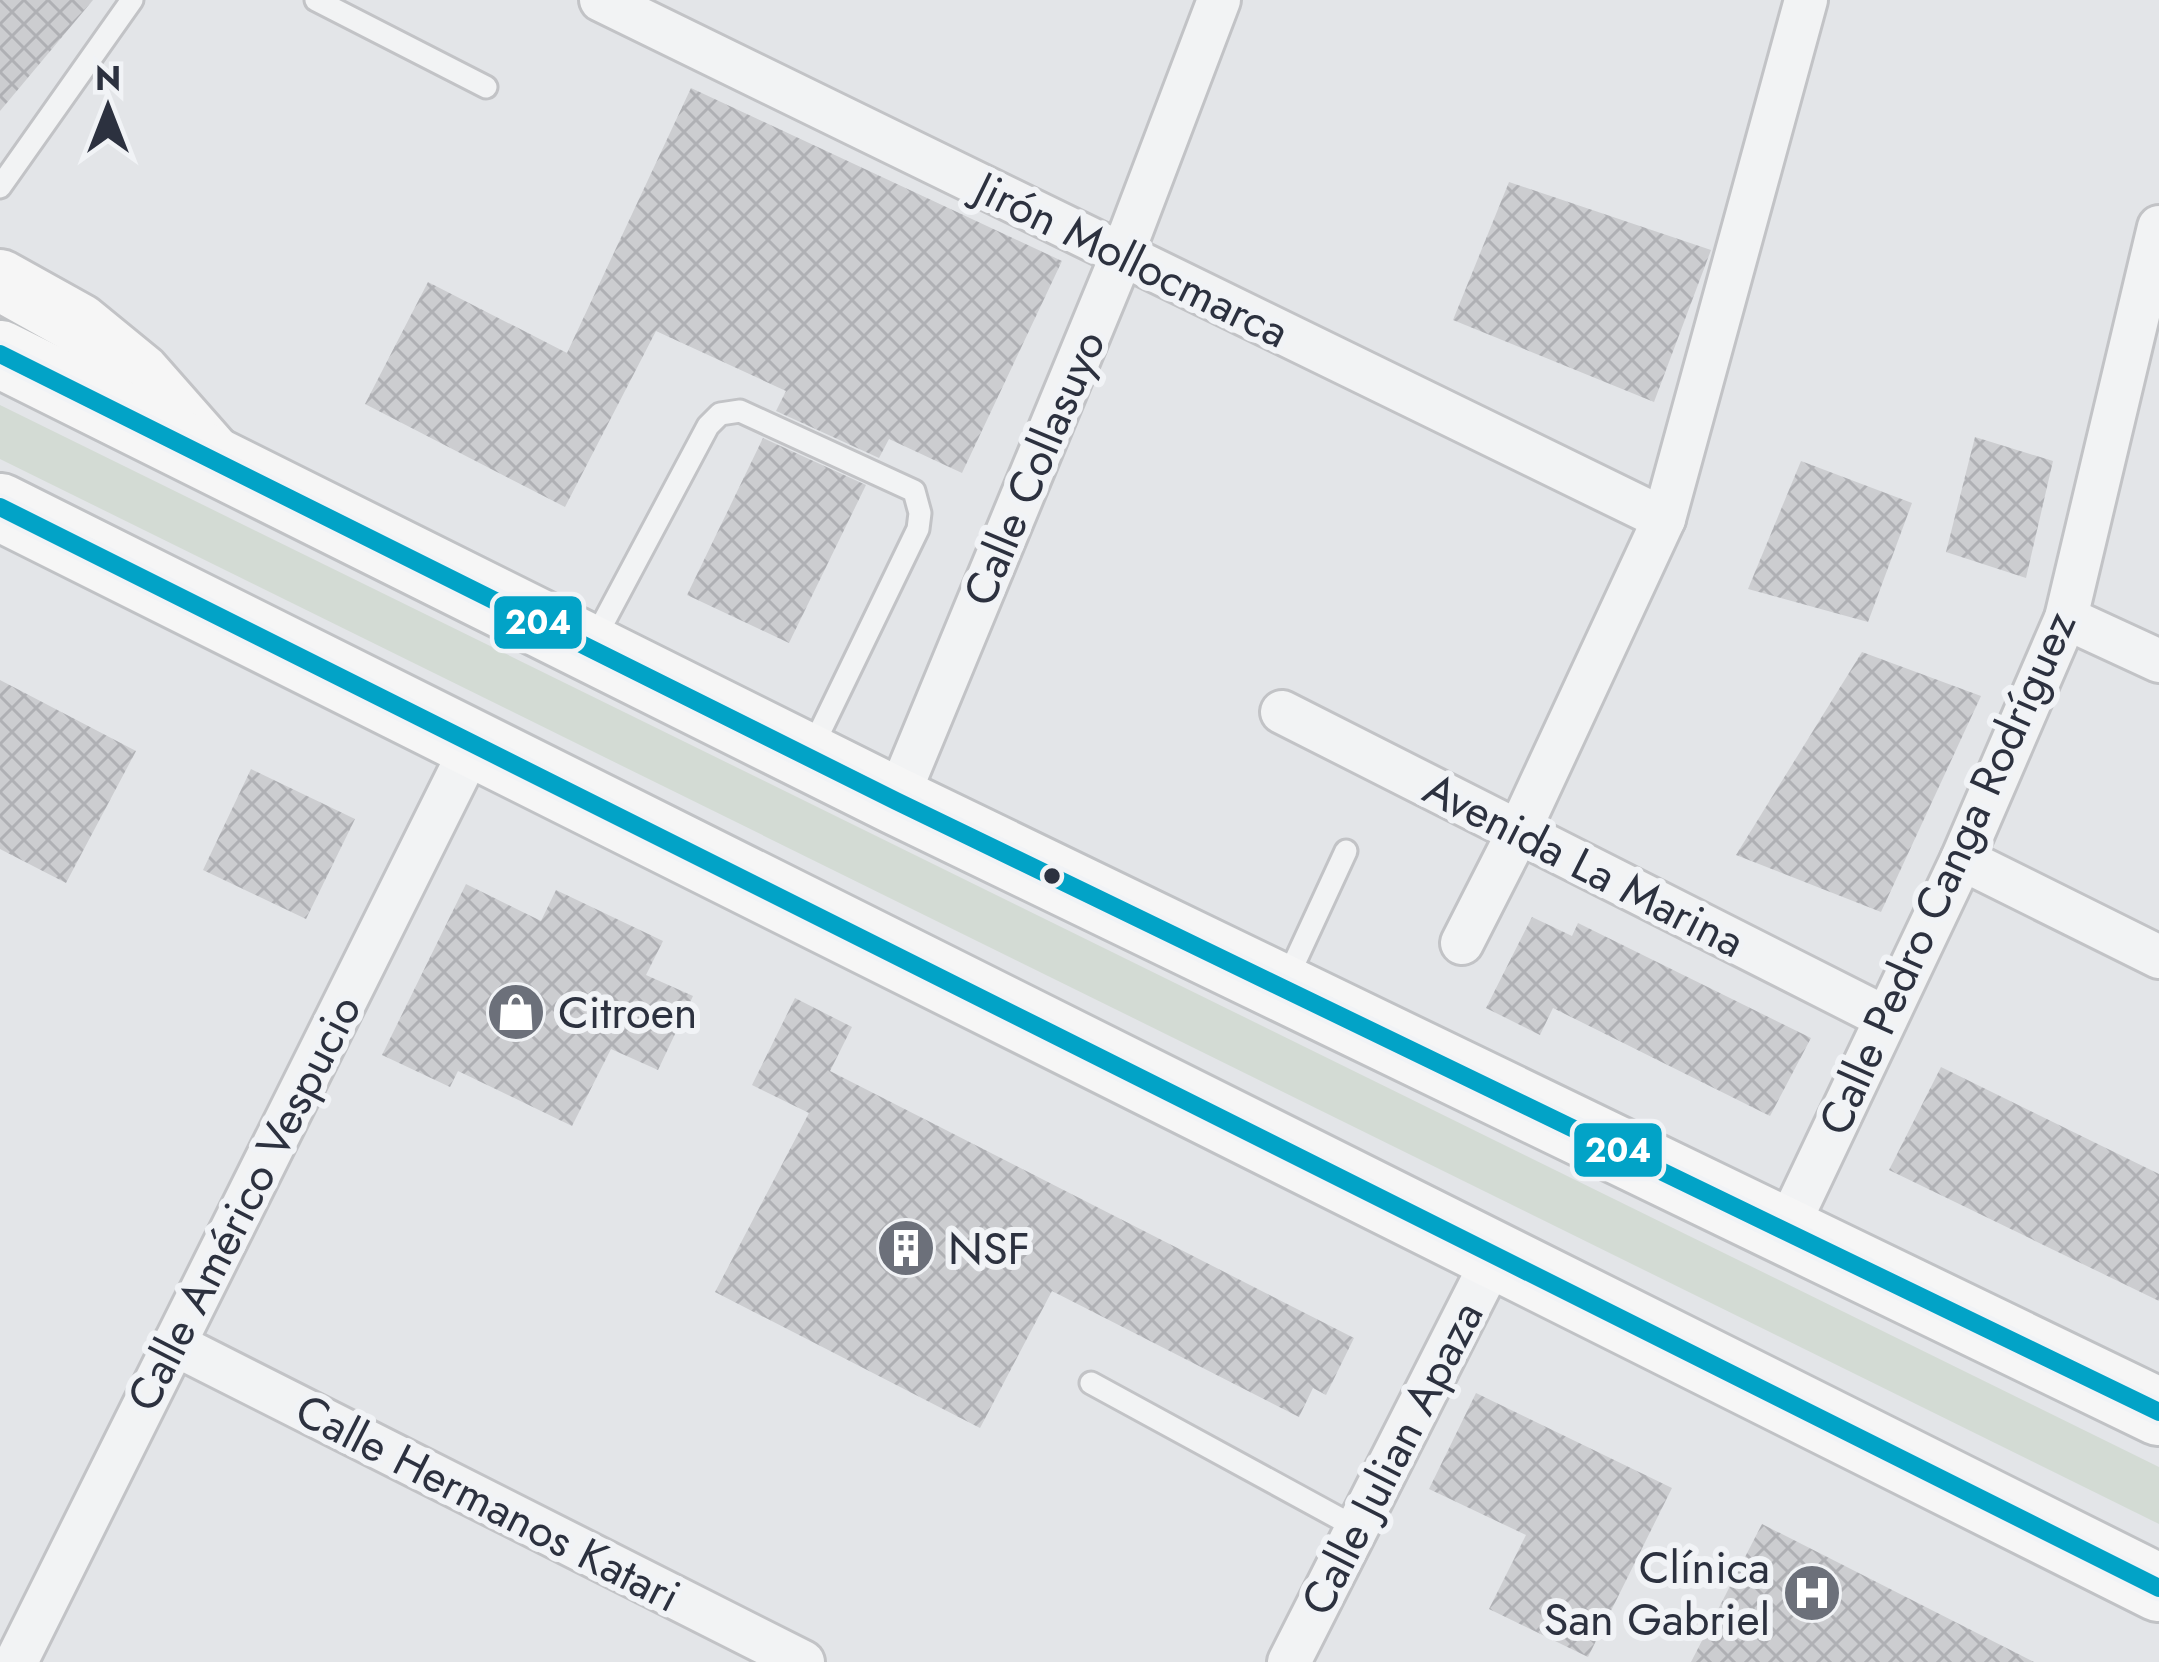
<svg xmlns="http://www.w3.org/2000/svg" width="2159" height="1662" font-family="Jost,sans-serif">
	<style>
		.green { fill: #d3dbd4 }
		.building { fill: url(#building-cross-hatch) }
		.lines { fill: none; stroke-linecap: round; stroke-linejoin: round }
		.service-casing { stroke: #c2c3c6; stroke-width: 27 }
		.minor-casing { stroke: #c2c3c6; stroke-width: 48 }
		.secondary-casing { stroke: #c2c3c6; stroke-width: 66 }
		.primary-casing { stroke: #c0c2c5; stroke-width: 72 }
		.service { stroke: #f2f3f4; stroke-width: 21 }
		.minor { stroke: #f2f3f4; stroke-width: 42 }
		.secondary { stroke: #f6f6f6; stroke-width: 60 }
		.primary { stroke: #f6f6f6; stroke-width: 66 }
		.bus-1-casing { stroke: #f1f3f6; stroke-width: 27 }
		.bus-1 { stroke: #02a3c7; stroke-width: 18 }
		.bus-dot { fill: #2c313f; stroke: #f1f3f6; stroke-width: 4.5 }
		.labels { text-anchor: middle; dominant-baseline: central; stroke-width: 12; stroke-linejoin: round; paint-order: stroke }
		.street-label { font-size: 45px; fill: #2c313f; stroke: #f1f3f6 }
		.poi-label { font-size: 45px; fill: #2c313f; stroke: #f1f3f6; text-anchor: start }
		.line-badge { stroke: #f1f3f6; stroke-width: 4.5 }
		.badge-label { font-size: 33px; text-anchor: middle; font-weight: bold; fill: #fff }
	</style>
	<defs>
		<pattern id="building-cross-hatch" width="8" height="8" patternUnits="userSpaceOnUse" patternTransform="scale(3)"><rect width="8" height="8" fill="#cccdd0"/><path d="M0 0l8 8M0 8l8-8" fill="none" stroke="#afb0b4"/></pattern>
	</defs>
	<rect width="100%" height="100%" fill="#e3e5e8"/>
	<!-- green -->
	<path class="green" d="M 0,405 L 2159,1467 L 2159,1524 L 0,459 Z"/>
	<!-- building -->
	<g class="building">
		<path d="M 0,0 L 93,0 L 0,111 Z"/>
		<path d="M 691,88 L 1062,261 L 962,473 L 889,439 L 879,458 L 776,411 L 786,391 L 656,331 L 565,507 L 365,404 L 428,282 L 567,353 Z"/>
		<path d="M 1509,182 L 1711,250 L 1654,402 L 1453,320 Z"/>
		<path d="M 1975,437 L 2053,461 L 2026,578 L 1946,552 Z"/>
		<path d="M 763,438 L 866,485 L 789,643 L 687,595 Z"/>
		<path d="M 1801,461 L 1912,503 L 1868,622 L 1748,589 Z"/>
		<path d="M 1862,652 L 1981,696 L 1881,912 L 1736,855 Z"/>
		<path d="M 0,680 L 136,751 L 66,883 L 0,849 Z"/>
		<path d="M 251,769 L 355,819 L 306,919 L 203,870 Z"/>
		<path d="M 466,884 L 541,921 L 556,890 L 663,941 L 646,975 L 693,996 L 658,1070 L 611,1049 L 572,1126 L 458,1071 L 450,1087 L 382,1055 Z"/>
		<path d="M 1532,917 L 1572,936 L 1578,923 L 1811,1038 L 1770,1116 L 1553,1008 L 1540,1035 L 1486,1008 Z"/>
		<path d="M 795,998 L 852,1027 L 830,1071 L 1354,1338 L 1326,1395 L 1313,1388 L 1299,1417 L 1052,1291 L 980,1428 L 715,1292 L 809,1113 L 752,1085 Z"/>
		<path d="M 1941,1067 L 2159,1174 L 2159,1301 L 1889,1170 Z"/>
		<path d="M 1476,1393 L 1672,1488 L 1588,1657 L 1489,1609 L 1526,1535 L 1429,1489 Z"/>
		<path d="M 1762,1524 L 2034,1662 L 1691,1662 Z"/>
	</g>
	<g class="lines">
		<defs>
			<g id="service">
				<path d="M 316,0 L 486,87"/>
				<path d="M 0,187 L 132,0"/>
				<path d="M 594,640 L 708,426 L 720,414 L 740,411 L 914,491 L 920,513 L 918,529 L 811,750"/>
				<path d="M 1285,983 L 1346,851"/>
				<path d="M 1091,1383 L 1357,1528"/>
			</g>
			<g id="minor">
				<path d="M 601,0 L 1664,519"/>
				<path d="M 2066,618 L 2159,661"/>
				<path d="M 1282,712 L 1886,1018"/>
				<path d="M 896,801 L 1122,255 L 1219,0"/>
				<path d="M 1962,859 L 2159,957"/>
				<path d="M 1462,943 L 1519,831 L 1664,519 L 1806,0"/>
				<path d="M 1785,1232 L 1962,859 L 2066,618 L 2159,227"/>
				<path d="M 174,1344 L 803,1662"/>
				<path d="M 16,1662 L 473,745"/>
				<path d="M 1289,1662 L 1496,1254"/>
			</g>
			<path id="secondary" d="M 0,280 L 79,324 L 140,374 L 214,458"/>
			<g id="primary">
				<path d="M 0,354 L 896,801 L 2159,1412"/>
				<path d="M 0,507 L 2159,1588"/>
			</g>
		</defs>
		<!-- service casing -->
		<use href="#service" class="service-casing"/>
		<!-- minor casing -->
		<use href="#minor" class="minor-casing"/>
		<!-- secondary casing -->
		<use href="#secondary" class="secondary-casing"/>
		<!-- primary casing -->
		<use href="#primary" class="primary-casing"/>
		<!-- service -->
		<use href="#service" class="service"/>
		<!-- minor -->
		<use href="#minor" class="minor"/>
		<!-- secondary -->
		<use href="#secondary" class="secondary"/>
		<!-- primary -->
		<use href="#primary" class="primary"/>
		<defs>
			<g id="bus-1">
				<path d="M 0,354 L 896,801 L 2159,1412"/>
				<path d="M 0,507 L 2159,1588"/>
			</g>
		</defs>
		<!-- bus-1 casing -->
		<use href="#bus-1" class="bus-1-casing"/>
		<!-- bus-1 -->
		<use href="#bus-1" class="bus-1"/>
	</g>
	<!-- icons -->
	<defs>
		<symbol id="shop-disc" viewBox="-11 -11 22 22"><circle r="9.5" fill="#6c707a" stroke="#f1f3f6"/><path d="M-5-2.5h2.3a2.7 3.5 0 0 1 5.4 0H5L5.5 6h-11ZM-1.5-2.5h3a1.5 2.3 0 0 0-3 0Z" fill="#fff"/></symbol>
		<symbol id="building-disc" viewBox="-11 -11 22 22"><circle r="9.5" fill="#6c707a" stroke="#f1f3f6"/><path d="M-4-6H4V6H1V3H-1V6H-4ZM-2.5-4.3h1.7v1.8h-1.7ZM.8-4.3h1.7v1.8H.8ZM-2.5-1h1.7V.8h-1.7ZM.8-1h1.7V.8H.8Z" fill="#fff"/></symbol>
		<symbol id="hospital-disc" viewBox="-11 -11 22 22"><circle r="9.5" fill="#6c707a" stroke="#f1f3f6"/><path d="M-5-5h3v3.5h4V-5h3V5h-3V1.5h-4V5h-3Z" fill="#fff"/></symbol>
	</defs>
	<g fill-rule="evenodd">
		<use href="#shop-disc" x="483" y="979" width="66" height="66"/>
		<use href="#building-disc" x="873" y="1215" width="66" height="66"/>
		<use href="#hospital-disc" x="1779" y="1560" width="66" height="66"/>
	</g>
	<!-- markers -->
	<circle class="bus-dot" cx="1052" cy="876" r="10"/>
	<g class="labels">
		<!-- street labels -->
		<g class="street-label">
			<text transform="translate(1132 260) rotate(26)">Jirón Mollocmarca</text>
			<text transform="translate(1034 468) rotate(-67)">Calle Collasuyo</text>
			<text transform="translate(1584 865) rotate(27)">Avenida La Marina</text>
			<text transform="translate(1947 873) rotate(-66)">Calle Pedro Canga Rodríguez</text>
			<text transform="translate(244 1203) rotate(-63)">Calle Américo Vespucio</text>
			<text transform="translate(1392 1458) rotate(-63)">Calle Julian Apaza</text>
			<text transform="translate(488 1503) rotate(27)">Calle Hermanos Katari</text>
		</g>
		<!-- poi labels -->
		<g class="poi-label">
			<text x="558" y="1012">Citroen</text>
			<text x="948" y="1248">NSF</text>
			<text x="1770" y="1567" text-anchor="end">Clínica<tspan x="1770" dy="52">San Gabriel</tspan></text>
		</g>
	</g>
	<g class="line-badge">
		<rect x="492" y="594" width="92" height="57" rx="12" fill="#02a3c7"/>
		<rect x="1572" y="1121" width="92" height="58" rx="12" fill="#02a3c7"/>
	</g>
	<g class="badge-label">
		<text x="538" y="634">204</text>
		<text x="1618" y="1162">204</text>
	</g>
	<!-- north arrow -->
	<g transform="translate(108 108)" stroke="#f1f3f6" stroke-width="9" paint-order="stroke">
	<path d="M0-9L21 45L0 30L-21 45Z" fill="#2c313f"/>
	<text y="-18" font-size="33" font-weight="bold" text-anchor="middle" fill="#2c313f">N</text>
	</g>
</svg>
